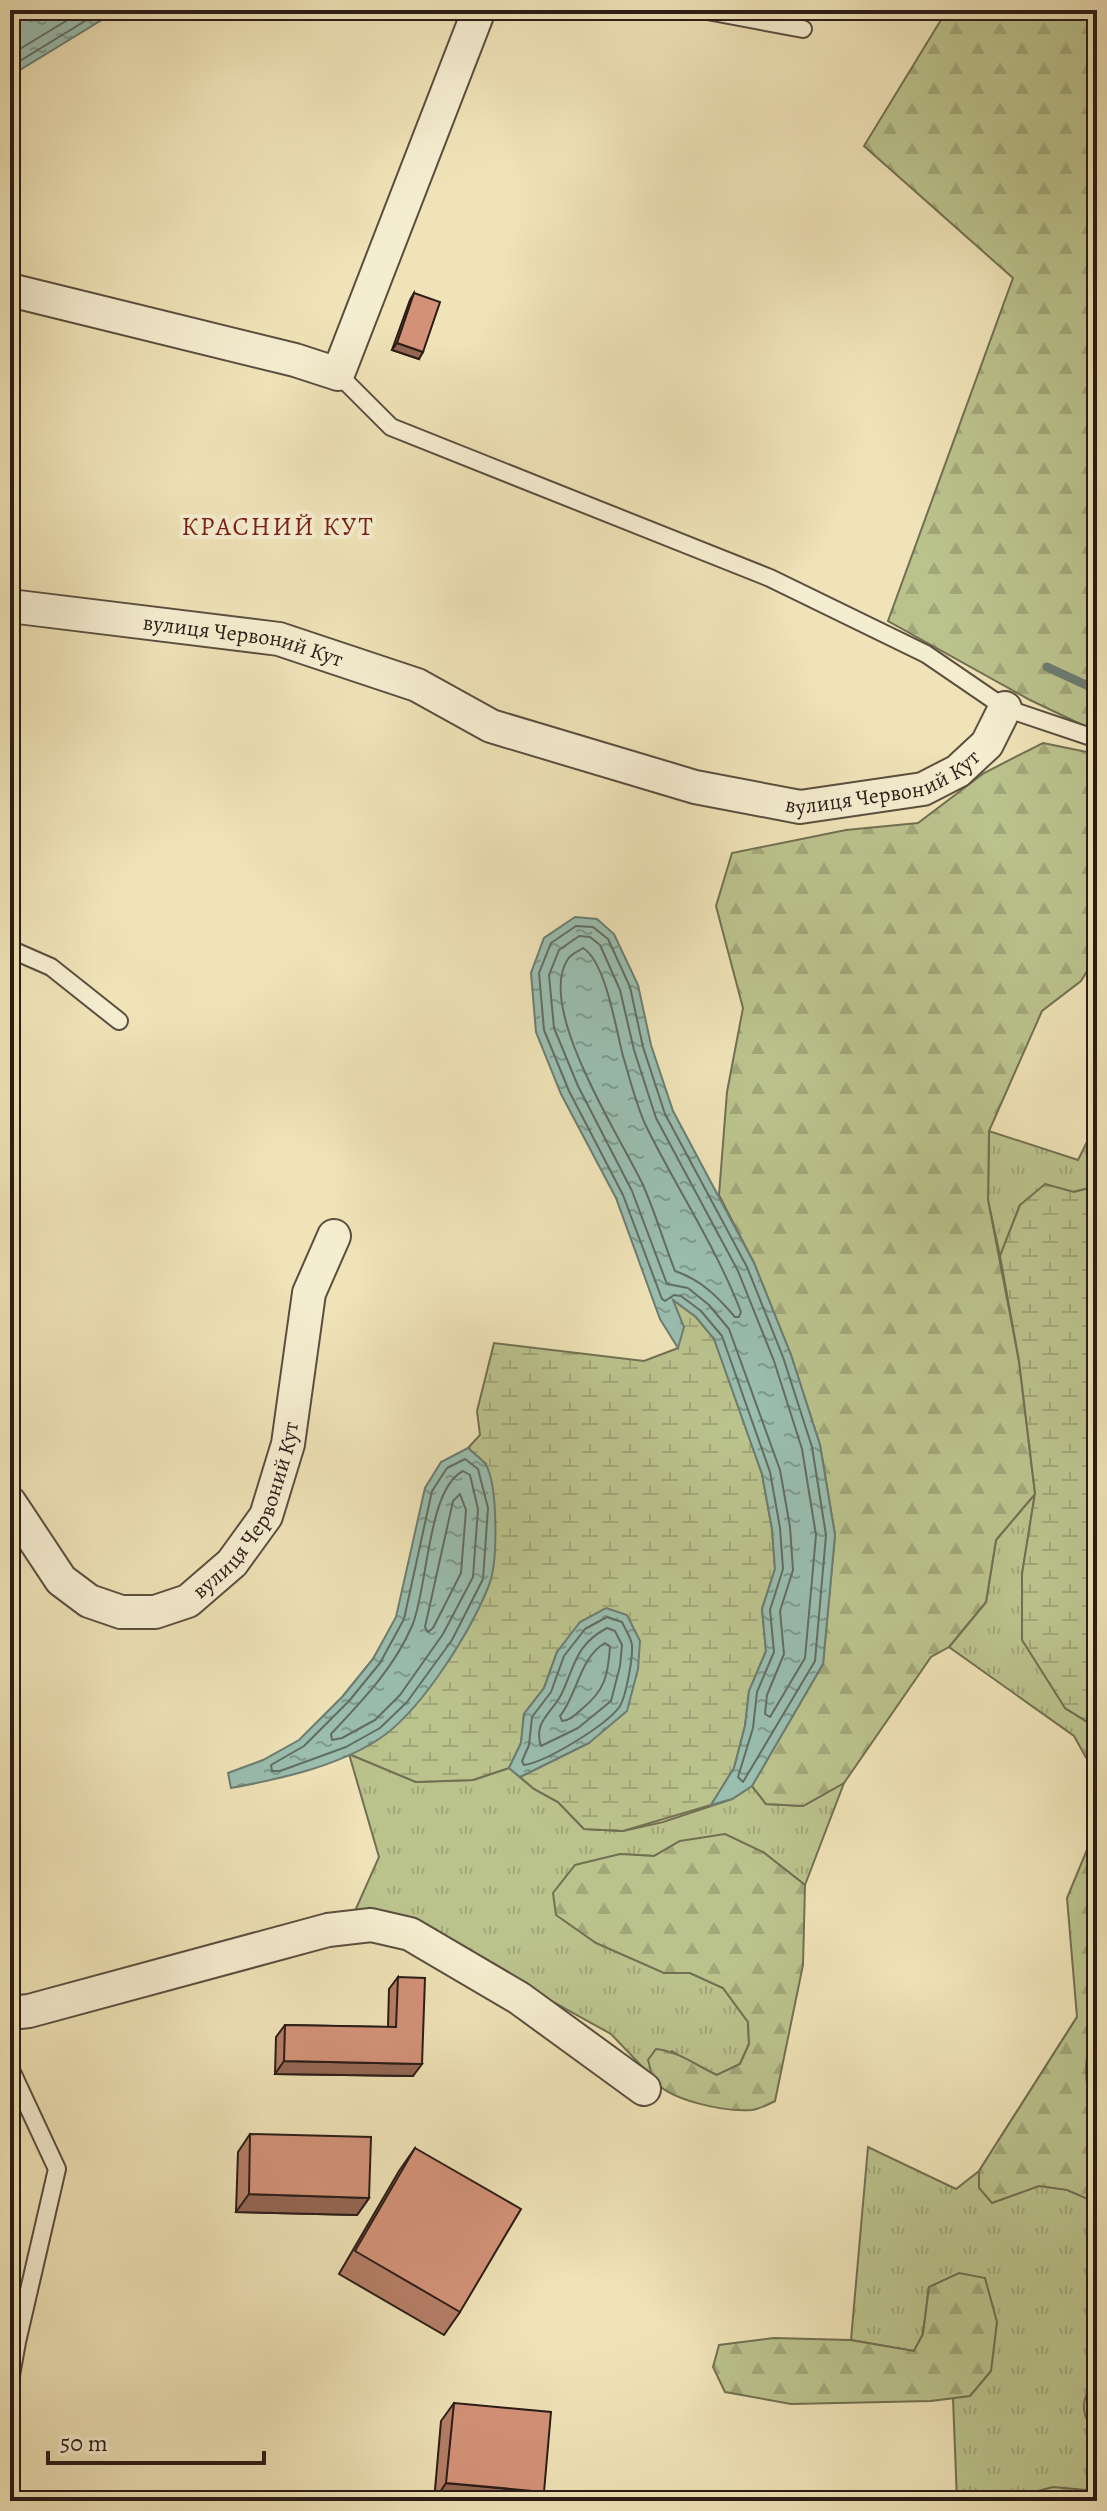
<svg xmlns="http://www.w3.org/2000/svg" width="1107" height="2511" font-family="Alegreya,serif">
	<style>
		.grass { fill: url(#grass-tufts); stroke: #727052; stroke-width: 2 }
		.forest { fill: url(#forest-firs); stroke: #727052; stroke-width: 2 }
		.wetland { fill: url(#wetland-marsh); stroke: #727052; stroke-width: 2 }
		.water { fill: url(#water-ripples); stroke: #6d7d72; stroke-width: 2 }
		.lines { fill: none; stroke-linecap: round; stroke-linejoin: round }
		.shore { stroke: #626d63; stroke-width: 2 }
		.stream { stroke: #6d7d72; stroke-width: 9 }
		.service-casing { stroke: #5b4e3f; stroke-width: 20 }
		.minor-casing { stroke: #5b4e3f; stroke-width: 36 }
		.service { stroke: #f5edd0; stroke-width: 16 }
		.minor { stroke: #f5edd0; stroke-width: 32 }
		.wall { fill: #b57e67; stroke: #2a1c17; stroke-width: 2 }
		.shaded-wall { fill: #946654; stroke: #2a1c17; stroke-width: 2 }
		.building { fill: #d39278; stroke: #2a1c17; stroke-width: 2 }
		.labels { text-anchor: middle; dominant-baseline: central; stroke-width: 8; stroke-linejoin: round; paint-order: stroke }
		.street-label { font-size: 22px; fill: #2a1c17; stroke: #f5edd0 }
		.quarter-label { font-size: 26px; letter-spacing: 2px; fill: #7a1f14; stroke: #f5edd0 }
	</style>
	<defs>
		<pattern id="grass-tufts" width="24" height="20" patternUnits="userSpaceOnUse" patternTransform="scale(2)"><rect width="24" height="20" fill="#bbc38d"/><path d="M3 7l-1-3M5 7V3M7 7l1-3M15 17l-1-3M17 17v-4M19 17l1-3" fill="none" stroke="#a1a779"/></pattern>
		<pattern id="forest-firs" width="22" height="20" patternUnits="userSpaceOnUse" patternTransform="scale(2)"><rect width="22" height="20" fill="#bbc38d"/><path d="M5 1l3.5 6h-7zM16 11l3.5 6h-7z" fill="#a1a779"/></pattern>
		<pattern id="wetland-marsh" width="20" height="14" patternUnits="userSpaceOnUse" patternTransform="scale(2)"><rect width="20" height="14" fill="#bbc38d"/><path d="M1 5h8M5 5V1M11 12h8M15 12V8" fill="none" stroke="#a1a779"/></pattern>
		<pattern id="water-ripples" width="26" height="14" patternUnits="userSpaceOnUse" patternTransform="scale(2)"><rect width="26" height="14" fill="#9abeaf"/><path d="M2 4q2-2 4 0t4 0M15 11q2-2 4 0t4 0" fill="none" stroke="#7e9a8d"/></pattern>
	</defs>
	<rect width="100%" height="100%" fill="#efe3b7"/>
	<filter id="stains"><feTurbulence type="fractalNoise" baseFrequency=".0025" numOctaves="4"/><feColorMatrix values="0 0 0 0 .2 0 0 0 0 .09 0 0 0 0 .02 0 0 0 .5 -.17"/></filter>
	<radialGradient id="worn" r=".72"><stop offset=".6" stop-color="#630" stop-opacity="0"/><stop offset="1" stop-color="#630" stop-opacity=".3"/></radialGradient>
	<!-- grass -->
	<g class="grass">
		<path d="M 1097,1122 L 1097,1186 L 1020,1205 L 1000,1256 L 988,1200 L 989,1131 L 1078,1160 Z"/>
		<path d="M 1035,1494 L 1022,1574 L 1065,1708 L 1095,1727 L 1093,1770 L 1074,1736 L 949,1647 L 986,1602 L 996,1540 Z"/>
		<path d="M 349,1754 L 416,1782 L 473,1780 L 509,1768 L 534,1789 L 558,1802 L 584,1829 L 623,1831 L 663,1822 L 732,1799 L 752,1786 L 766,1804 L 803,1806 L 844,1783 L 805,1885 L 763,1852 L 680,1841 L 654,1856 L 620,1854 L 664,1973 L 690,1973 L 723,1988 L 748,2022 L 749,2044 L 740,2064 L 717,2075 L 693,2065 L 672,2051 L 653,2078 L 611,2034 L 400,1917 L 355,1911 L 379,1857 Z"/>
		<path d="M 1097,2009 L 1097,2501 L 957,2501 L 953,2398 L 929,2287 L 923,2334 L 914,2351 L 851,2340 L 868,2147 L 956,2189 L 979,2171 L 1077,2017 Z"/>
	</g>
	<!-- forest -->
	<g class="forest">
		<path d="M 947,10 L 1097,10 L 1097,732 L 1030,700 L 888,621 L 1013,278 L 864,146 Z"/>
		<path d="M 1043,743 L 1097,754 L 1097,955 L 1081,981 L 1042,1011 L 989,1131 L 988,1200 L 1019,1361 L 1035,1494 L 996,1540 L 986,1602 L 949,1647 L 931,1657 L 844,1783 L 803,1806 L 766,1804 L 752,1786 L 823,1664 L 835,1535 L 820,1445 L 791,1355 L 754,1263 L 719,1195 L 727,1092 L 743,1008 L 716,906 L 732,853 L 846,830 L 918,823 L 984,773 Z"/>
		<path d="M 1095,1727 L 1097,1729 L 1097,2032 C 1076,2054 1091,2112 1097,2140 C 1100,2159 1097,2183 1097,2203 L 1067,2190 L 1039,2186 L 992,2203 L 979,2188 L 979,2171 L 1077,2017 L 1067,1898 L 1094,1833 Z"/>
		<path d="M 725,1834 L 763,1852 L 805,1885 L 803,1965 L 775,2101 C 767,2105 760,2109 752,2110 C 727,2112 666,2101 653,2078 C 650,2073 650,2065 648,2060 L 656,2049 C 678,2051 697,2066 717,2075 L 740,2064 L 749,2044 L 748,2022 L 723,1988 L 690,1973 L 664,1973 L 596,1943 L 556,1915 L 553,1893 L 575,1865 L 620,1854 L 654,1856 L 680,1841 Z"/>
		<path d="M 959,2273 L 985,2278 L 997,2322 L 991,2371 L 970,2396 L 931,2401 L 791,2404 L 725,2392 L 713,2367 L 719,2345 L 774,2338 L 850,2340 L 914,2351 L 923,2334 L 929,2287 Z"/>
		<path d="M 1097,2377 L 1097,2437 C 1080,2413 1079,2401 1097,2377 Z"/>
		<path d="M 1053,2487 L 1097,2491 L 1097,2501 L 999,2501 Z"/>
	</g>
	<!-- wetland -->
	<g class="wetland">
		<path d="M 1045,1184 L 1074,1192 L 1097,1186 L 1097,1728 L 1065,1708 L 1022,1640 L 1022,1574 L 1035,1493 L 1019,1361 L 1000,1256 L 1020,1205 Z"/>
		<path d="M 672,1299 L 696,1317 L 714,1338 L 762,1474 L 772,1529 L 775,1569 L 762,1609 L 766,1651 L 749,1691 L 745,1726 L 734,1768 L 711,1805 L 623,1831 L 584,1829 L 558,1802 L 534,1789 L 520,1777 L 589,1743 L 557,1652 L 544,1688 L 524,1714 L 521,1743 L 509,1768 L 473,1780 L 416,1782 L 349,1754 L 319,1753 L 343,1696 L 373,1659 L 486,1464 L 468,1448 L 480,1435 L 477,1411 L 494,1343 L 644,1361 L 678,1348 Z"/>
	</g>
	<!-- water -->
	<g class="water">
		<path d="M 10,10 L 118,10 L 10,76 Z"/>
		<path d="M 575,917 L 597,919 L 614,934 L 638,985 L 651,1045 L 673,1111 L 754,1263 L 791,1355 L 820,1445 L 835,1535 L 823,1664 L 752,1786 L 732,1799 L 711,1805 L 734,1768 L 745,1726 L 749,1691 L 766,1651 L 762,1609 L 775,1569 L 772,1529 L 762,1474 L 714,1339 L 696,1317 L 673,1300 L 684,1327 L 678,1348 L 660,1319 L 616,1198 L 561,1094 L 536,1032 L 531,973 L 544,938 Z"/>
		<path d="M 468,1448 C 473,1453 482,1459 486,1465 C 498,1486 498,1563 489,1585 C 471,1631 425,1704 386,1734 C 345,1765 280,1779 231,1788 L 228,1773 L 263,1760 L 299,1740 L 343,1696 L 373,1659 L 396,1617 L 425,1488 L 441,1462 Z"/>
		<path d="M 606,1608 L 627,1615 L 640,1641 L 638,1669 L 627,1711 L 589,1743 L 520,1777 L 509,1768 L 521,1743 L 524,1714 L 544,1688 L 557,1652 L 580,1622 Z"/>
	</g>
	<g class="lines">
		<!-- shore -->
		<g class="shore">
			<path d="M 10,55 L 84,10"/>
			<path d="M 10,67 L 103,10"/>
			<path d="M 576,926 L 593,927 L 608,939 L 630,987 L 643,1047 L 665,1114 L 747,1267 L 783,1357 L 812,1447 L 826,1535 L 815,1661 L 743,1782 L 738,1777 L 753,1728 L 757,1692 L 774,1652 L 770,1610 L 783,1569 L 780,1528 L 770,1472 L 722,1336 L 701,1311 L 681,1296 L 674,1295 L 665,1301 L 662,1299 L 623,1195 L 569,1091 L 544,1030 L 539,973 L 551,943 Z"/>
			<path d="M 579,936 L 590,937 L 600,945 L 620,990 L 634,1050 L 656,1118 L 738,1271 L 774,1361 L 802,1449 L 816,1535 L 805,1658 L 770,1717 L 765,1714 L 767,1695 L 784,1654 L 780,1611 L 793,1570 L 790,1527 L 780,1470 L 729,1329 L 709,1305 L 688,1288 L 667,1284 L 632,1191 L 578,1086 L 554,1028 L 549,975 L 559,950 Z"/>
			<path d="M 583,948 C 606,962 616,1030 623,1056 C 630,1079 636,1105 646,1126 C 677,1189 716,1247 741,1312 L 739,1317 L 735,1317 C 717,1296 701,1280 675,1271 C 664,1243 655,1212 643,1185 C 621,1138 535,1007 568,959 C 571,954 579,951 583,948 Z"/>
			<path d="M 465,1459 L 478,1469 L 488,1508 L 483,1579 L 452,1640 L 407,1702 L 380,1728 L 346,1747 L 280,1771 L 272,1771 L 271,1765 L 304,1746 L 349,1701 L 380,1663 L 404,1619 L 432,1491 L 447,1468 Z"/>
			<path d="M 463,1471 L 470,1475 L 478,1509 L 473,1577 L 443,1634 L 400,1695 L 375,1720 L 342,1738 L 332,1740 L 331,1734 C 362,1701 394,1668 412,1626 C 428,1589 427,1489 463,1471 Z"/>
			<path d="M 460,1494 L 466,1510 L 461,1573 L 433,1628 L 428,1632 L 425,1627 L 453,1501 Z"/>
			<path d="M 607,1617 L 622,1622 C 625,1629 631,1637 632,1645 C 633,1658 626,1696 620,1706 C 607,1725 546,1762 524,1765 L 522,1761 L 529,1745 L 532,1717 L 551,1692 L 564,1656 L 585,1629 Z"/>
			<path d="M 607,1628 L 615,1631 L 622,1645 L 620,1666 L 611,1701 L 578,1728 L 541,1746 C 533,1722 551,1714 561,1695 C 575,1666 575,1645 607,1628 Z"/>
			<path d="M 605,1643 L 610,1647 C 608,1675 605,1690 583,1708 C 576,1714 571,1720 562,1721 L 560,1716 C 577,1695 580,1657 605,1643 Z"/>
		</g>
		<!-- stream -->
		<path class="stream" d="M 1047,667 L 1097,690"/>
		<defs>
			<g id="service">
				<path d="M 702,10 L 803,29"/>
				<path d="M 338,374 L 391,427 L 770,578 L 926,654 L 1005,708 L 1097,739"/>
				<path d="M 10,949 L 51,967 L 119,1021"/>
				<path d="M 10,2068 L 57,2169 L 17,2342 L 10,2381"/>
			</g>
			<g id="minor">
				<path d="M 10,290 L 295,360 L 338,374 L 479,10"/>
				<path id="s1" d="M 10,606 L 279,639 L 417,685 L 491,726 L 695,787 L 800,807 L 923,789 L 958,771 L 987,744 L 1005,708"/>
				<path id="s2" d="M 10,1503 L 61,1580 L 89,1601 L 121,1612 L 155,1612 L 188,1601 L 232,1563 L 266,1516 L 288,1444 L 309,1293 L 334,1236"/>
				<path d="M 10,2013 L 29,2011 L 328,1930 L 371,1925 L 410,1934 L 519,1998 L 644,2089"/>
			</g>
		</defs>
		<!-- service casing -->
		<use href="#service" class="service-casing"/>
		<!-- minor casing -->
		<use href="#minor" class="minor-casing"/>
		<!-- service -->
		<use href="#service" class="service"/>
		<!-- minor -->
		<use href="#minor" class="minor"/>
	</g>
	<!-- wall -->
	<g class="wall">
		<path d="M 414,293 L 419,359 L 392,350 L 410,300 Z"/>
		<path d="M 398,1977 L 413,2076 L 275,2074 L 276,2037 L 285,2025 L 388,2027 L 389,1989 Z"/>
		<path d="M 250,2134 L 369,2198 L 357,2215 L 236,2212 L 238,2152 Z"/>
		<path d="M 415,2148 L 460,2312 L 444,2335 L 339,2274 L 399,2171 Z"/>
		<path d="M 454,2403 L 537,2501 L 434,2501 L 441,2421 Z"/>
	</g>
	<!-- shaded-wall -->
	<g class="shaded-wall">
		<path d="M 397,343 L 423,352 L 419,359 L 392,350 Z"/>
		<path d="M 284,2061 L 422,2064 L 413,2076 L 275,2074 Z"/>
		<path d="M 249,2194 L 369,2198 L 357,2215 L 236,2212 Z"/>
		<path d="M 446,2483 L 544,2492 L 537,2501 L 434,2501 Z"/>
	</g>
	<!-- building -->
	<g class="building">
		<path d="M 414,293 L 440,302 L 423,352 L 397,343 Z"/>
		<path d="M 398,1977 L 425,1978 L 422,2064 L 284,2061 L 285,2025 L 396,2027 Z"/>
		<path d="M 250,2134 L 371,2137 L 369,2198 L 249,2194 Z"/>
		<path d="M 415,2148 L 521,2209 L 460,2312 L 355,2251 Z"/>
		<path d="M 454,2403 L 551,2412 L 544,2492 L 446,2483 Z"/>
	</g>
	<g class="labels">
		<!-- street labels -->
		<g class="street-label">
			<text stroke="none"><textPath href="#s1" startOffset="236">вулиця Червоний Кут</textPath></text>
			<text stroke="none"><textPath href="#s1" startOffset="908">вулиця Червоний Кут</textPath></text>
			<text stroke="none"><textPath href="#s2" startOffset="342">вулиця Червоний Кут</textPath></text>
		</g>
		<!-- quarter labels -->
		<g class="quarter-label">
			<text x="278" y="526">КРАСНИЙ КУТ</text>
		</g>
	</g>
	<!-- margin -->
	<rect width="1107" height="2511" fill="none" stroke="#efe3b7" stroke-width="40"/>
	<rect x="12" y="12" width="1083" height="2487" fill="none" stroke="#2a1c17" stroke-width="4"/>
	<rect x="20" y="20" width="1067" height="2471" fill="none" stroke="#2a1c17" stroke-width="2"/>
	<!-- scale -->
	<path d="M48 2451v12h216v-12" fill="none" stroke="#2a1c17" stroke-width="4"/>
	<text x="60" y="2451" font-size="24" fill="#2a1c17" stroke="#f5edd0" stroke-width="6" paint-order="stroke">50 m</text>
	<rect width="100%" height="100%" filter="url(#stains)"/>
	<rect width="100%" height="100%" fill="url(#worn)"/>
</svg>
